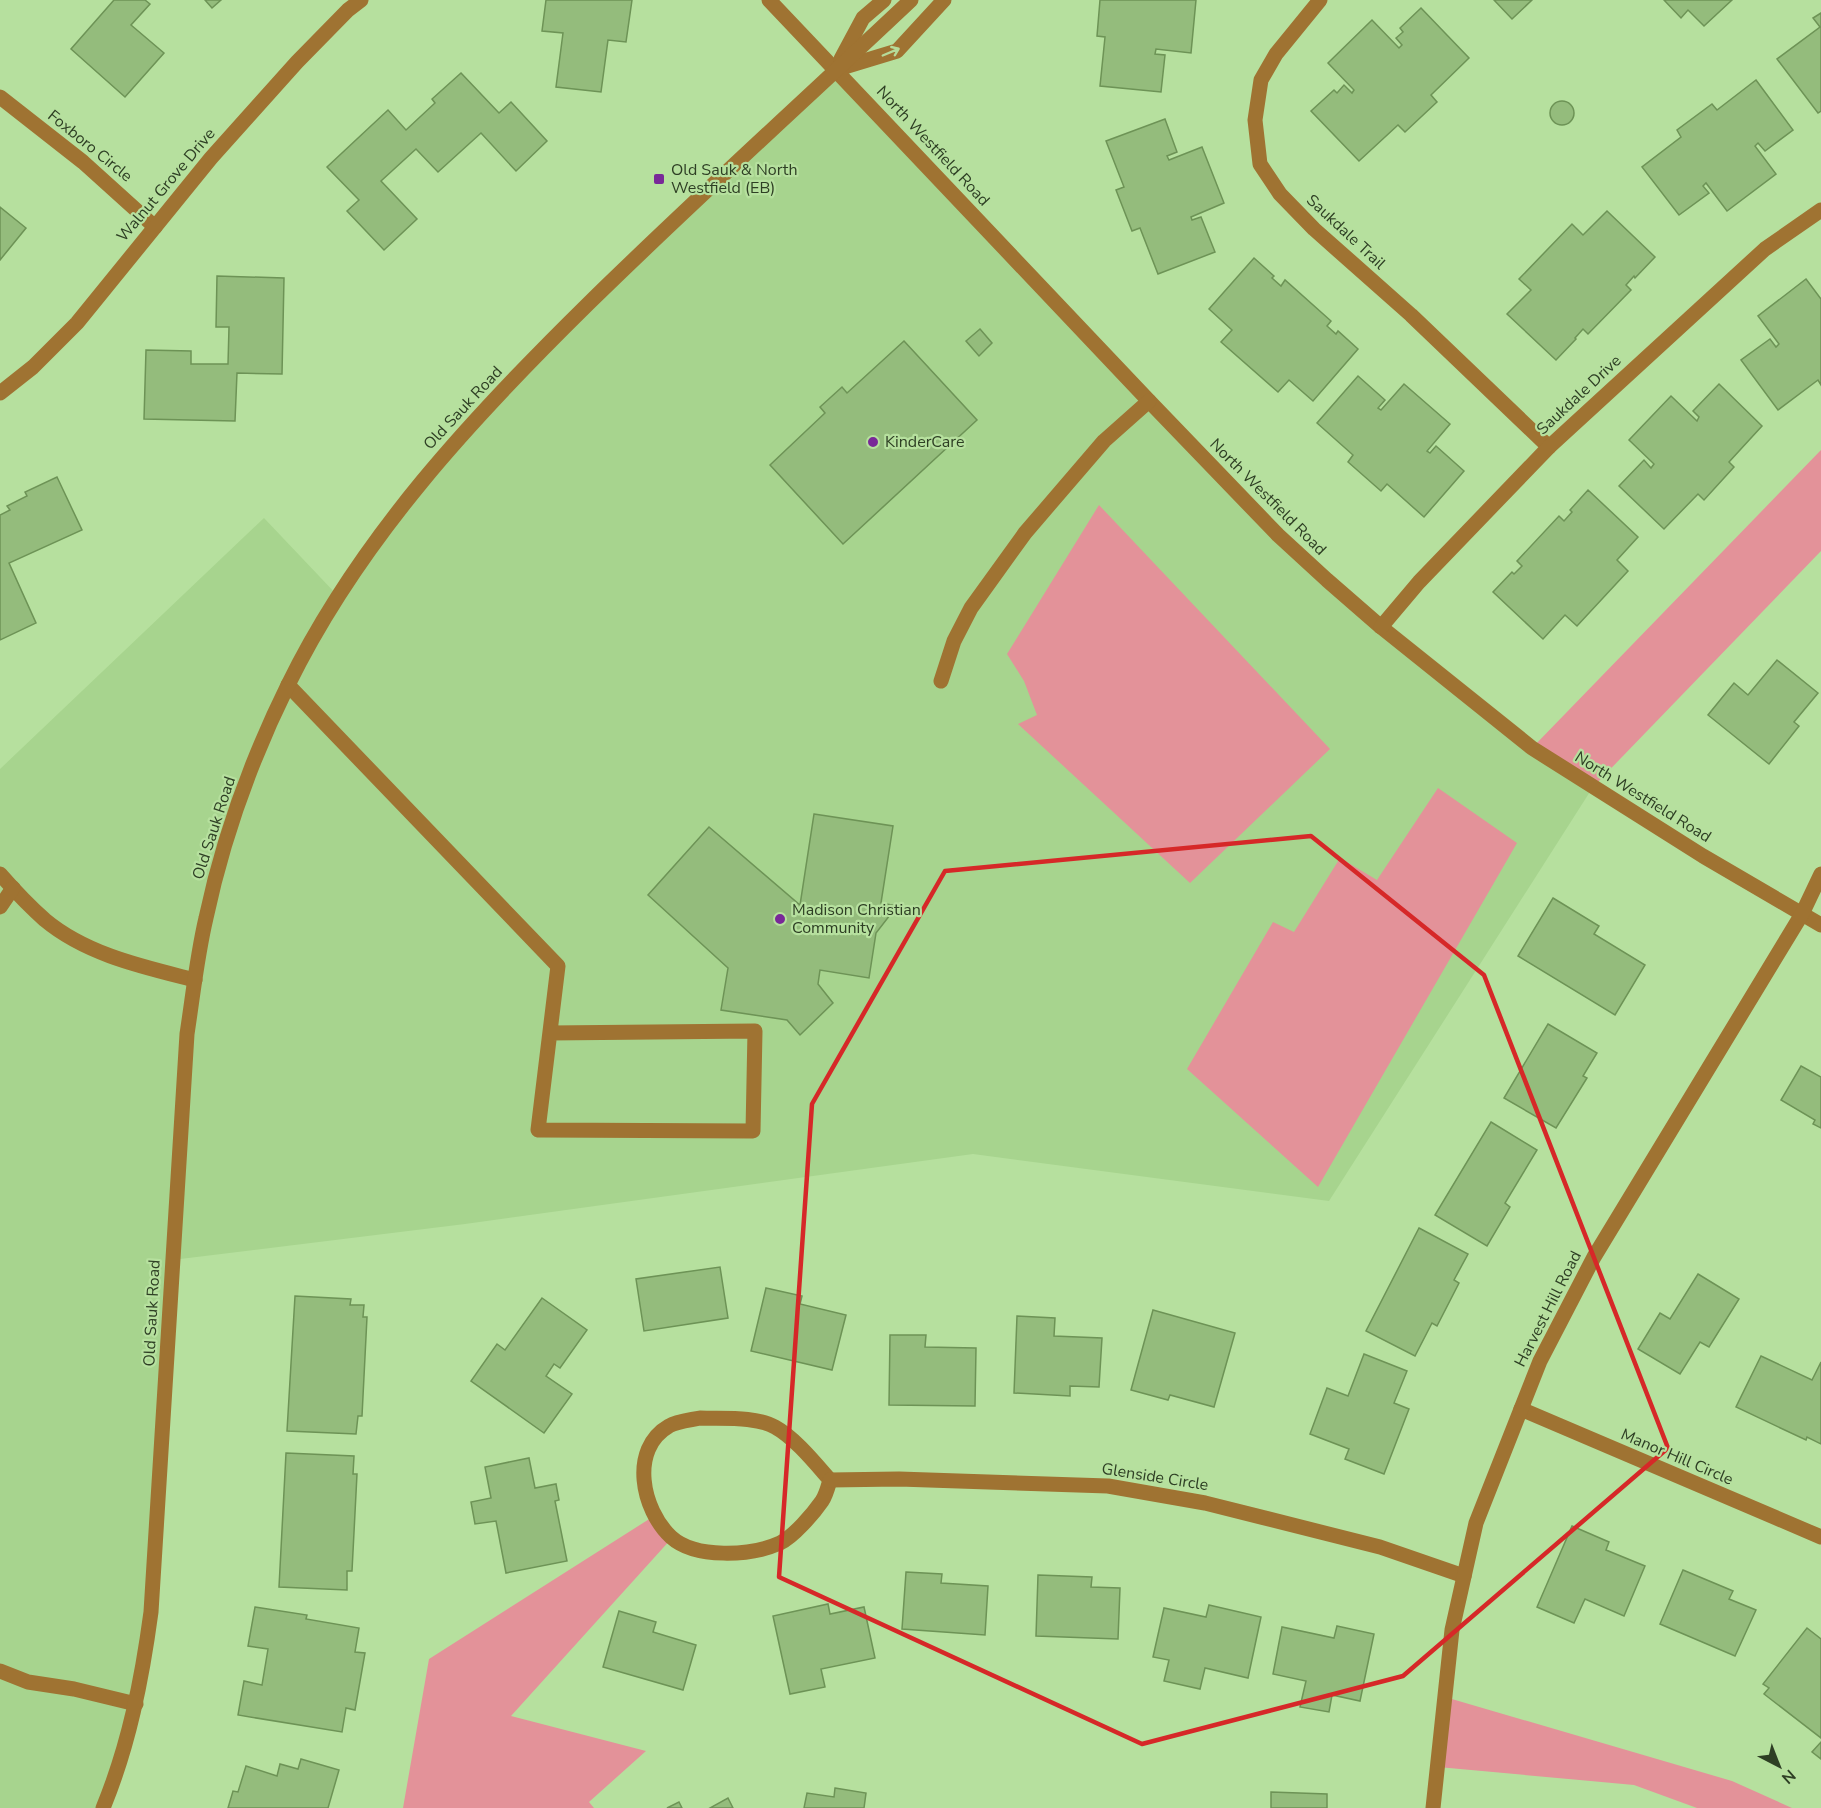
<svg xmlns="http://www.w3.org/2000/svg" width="1821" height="1808" font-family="'Nunito Sans',sans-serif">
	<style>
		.built { fill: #a7d48e }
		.green { fill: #e39299 }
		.building { fill: #94bc7c; stroke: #6d9356; stroke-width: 1.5 }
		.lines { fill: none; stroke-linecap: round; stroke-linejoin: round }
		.minor { stroke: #9f7332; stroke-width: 15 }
		.oneway { stroke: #b5db99 }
		.marked { fill: none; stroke: #d62828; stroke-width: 4.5; stroke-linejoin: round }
		.poi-dot { fill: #792898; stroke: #b6e09e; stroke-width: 2 }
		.labels { text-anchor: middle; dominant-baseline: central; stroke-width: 4.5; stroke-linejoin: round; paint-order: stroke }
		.street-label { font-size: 16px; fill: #2e3f24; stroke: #b6e09e }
		.poi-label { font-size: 16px; fill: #2e3f24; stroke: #b6e09e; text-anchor: start }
	</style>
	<rect width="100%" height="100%" fill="#b6e09e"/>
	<!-- built -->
	<path class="built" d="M 835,69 L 1327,580 L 1593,787 L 1329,1201 L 973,1154 L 465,1224 L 172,1260 L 151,1612 L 103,1808 L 0,1808 L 0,769 L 264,518 L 338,596 L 456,440 Z"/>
	<!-- green -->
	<g class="green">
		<path d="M 1821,450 L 1821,551 L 1593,787 L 1532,748 Z"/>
		<path d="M 1099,505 L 1330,749 L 1190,883 L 1018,724 L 1037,715 L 1024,681 L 1007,654 Z"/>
		<path d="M 1438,788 L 1517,843 L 1318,1187 L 1187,1069 L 1273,922 L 1294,932 L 1340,858 L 1377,880 Z"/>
		<path d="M 654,1516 L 672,1538 L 511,1716 L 646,1751 L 589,1802 L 594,1808 L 403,1808 L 429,1659 Z"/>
		<path d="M 1445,1697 L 1732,1781 L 1792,1808 L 1697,1808 L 1634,1785 L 1438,1767 Z"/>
	</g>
	<!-- building -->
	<g class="building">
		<path d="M 114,0 L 145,0 L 150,4 L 131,25 L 164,53 L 125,97 L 71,49 Z"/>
		<path d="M 205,0 L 221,0 L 212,8 Z"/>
		<path d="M 546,0 L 632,0 L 626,42 L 608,40 L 601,92 L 556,87 L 563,33 L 542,31 Z"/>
		<path d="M 1100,0 L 1196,0 L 1191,53 L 1156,49 L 1155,54 L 1165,55 L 1161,92 L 1100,86 L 1105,37 L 1097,36 Z"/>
		<path d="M 1494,0 L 1532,0 L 1512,19 Z"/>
		<path d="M 1664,0 L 1732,0 L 1704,26 L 1688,10 L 1681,18 Z"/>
		<path d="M 1421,8 L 1469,58 L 1431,95 L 1437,102 L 1405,132 L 1398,125 L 1359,161 L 1311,111 L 1334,90 L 1337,93 L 1344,85 L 1352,93 L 1354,90 L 1328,63 L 1372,20 L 1399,48 L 1402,45 L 1396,38 L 1403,32 L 1400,28 Z"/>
		<path d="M 1821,13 L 1821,111 L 1818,113 L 1777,59 L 1820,27 L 1813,18 Z"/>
		<path d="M 461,73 L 499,113 L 511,102 L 547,141 L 516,171 L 481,133 L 438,172 L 416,149 L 381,181 L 417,219 L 384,250 L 347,211 L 359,200 L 327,167 L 388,110 L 406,130 L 435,103 L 432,99 Z"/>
		<path d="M 1756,80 L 1793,130 L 1765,151 L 1758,143 L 1755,146 L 1776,174 L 1727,211 L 1706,183 L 1703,186 L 1709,193 L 1679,215 L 1642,167 L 1681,137 L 1677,130 L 1712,104 L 1717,110 Z"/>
		<circle cx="1562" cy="113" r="12"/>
		<path d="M 1165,119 L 1177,152 L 1167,156 L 1169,160 L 1202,147 L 1224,203 L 1191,217 L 1192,220 L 1201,217 L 1215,252 L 1158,274 L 1140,228 L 1132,231 L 1116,190 L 1124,187 L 1106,141 Z"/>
		<path d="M 0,207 L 26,228 L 0,260 Z"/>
		<path d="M 1607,211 L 1655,257 L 1635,278 L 1634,276 L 1626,285 L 1631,290 L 1588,334 L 1583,329 L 1575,338 L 1576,339 L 1556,360 L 1507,314 L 1531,290 L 1519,279 L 1572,224 L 1583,235 Z"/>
		<path d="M 1254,258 L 1274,276 L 1272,278 L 1281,286 L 1285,280 L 1331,321 L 1327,326 L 1336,334 L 1338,331 L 1358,349 L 1313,401 L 1289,380 L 1278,392 L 1221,342 L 1232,330 L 1209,309 Z"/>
		<path d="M 217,276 L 284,278 L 282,374 L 237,373 L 235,421 L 144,419 L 146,350 L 191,351 L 191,364 L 228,364 L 229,327 L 216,327 Z"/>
		<path d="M 1806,279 L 1821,299 L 1821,385 L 1818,380 L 1778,410 L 1741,360 L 1770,339 L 1776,347 L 1779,344 L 1758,316 Z"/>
		<path d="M 980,329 L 992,343 L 979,356 L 966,341 Z"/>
		<path d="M 904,341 L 977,420 L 843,544 L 770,465 L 825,413 L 820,407 L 842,387 L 847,393 Z"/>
		<path d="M 1358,376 L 1385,400 L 1378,408 L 1381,410 L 1404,384 L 1450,424 L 1427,451 L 1430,453 L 1436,446 L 1464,471 L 1424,517 L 1387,484 L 1381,491 L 1348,462 L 1353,455 L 1317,423 Z"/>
		<path d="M 1719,384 L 1762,426 L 1729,462 L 1734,467 L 1704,500 L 1698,494 L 1664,529 L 1619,486 L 1644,460 L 1651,468 L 1654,464 L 1629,440 L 1671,396 L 1697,421 L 1699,417 L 1693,411 Z"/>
		<path d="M 57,477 L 82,530 L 9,563 L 36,623 L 0,640 L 0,515 L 10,510 L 7,506 L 27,496 L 25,492 Z"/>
		<path d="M 1588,490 L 1638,537 L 1617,560 L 1628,571 L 1577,626 L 1565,615 L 1543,639 L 1493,592 L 1512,572 L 1514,574 L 1522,566 L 1517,561 L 1559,516 L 1564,521 L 1572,512 L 1570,510 Z"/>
		<path d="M 1777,660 L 1818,693 L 1794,722 L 1799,726 L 1769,764 L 1708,715 L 1734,683 L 1748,695 Z"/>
		<path d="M 814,814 L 893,826 L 881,903 L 897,906 L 876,933 L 869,978 L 820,970 L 818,984 L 833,1003 L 800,1035 L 787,1020 L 721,1010 L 728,968 L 648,895 L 709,827 L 800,905 Z"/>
		<path d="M 1553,898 L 1599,926 L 1594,934 L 1645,965 L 1615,1015 L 1518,956 Z"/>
		<path d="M 1548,1024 L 1597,1053 L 1583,1076 L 1587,1078 L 1556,1128 L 1504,1098 Z"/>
		<path d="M 1801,1066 L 1821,1077 L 1821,1128 L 1813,1124 L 1815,1120 L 1781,1100 Z"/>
		<path d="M 1491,1122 L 1537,1150 L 1505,1203 L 1510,1207 L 1487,1246 L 1435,1215 Z"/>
		<path d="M 1419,1228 L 1468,1254 L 1454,1280 L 1459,1283 L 1437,1326 L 1432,1323 L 1415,1356 L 1366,1331 Z"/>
		<path d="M 720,1267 L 728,1318 L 644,1331 L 636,1279 Z"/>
		<path d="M 1698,1274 L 1739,1299 L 1709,1347 L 1700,1342 L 1680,1374 L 1638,1349 L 1660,1313 L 1670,1319 Z"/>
		<path d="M 766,1288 L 802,1296 L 800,1304 L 846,1315 L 832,1370 L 751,1351 Z"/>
		<path d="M 295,1296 L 351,1299 L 350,1305 L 364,1305 L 363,1317 L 367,1317 L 362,1416 L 358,1416 L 356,1434 L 287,1431 Z"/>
		<path d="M 542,1298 L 587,1330 L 560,1368 L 554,1364 L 546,1376 L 572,1394 L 544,1433 L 471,1381 L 497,1344 L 505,1350 Z"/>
		<path d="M 1153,1310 L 1235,1333 L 1214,1407 L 1170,1395 L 1168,1400 L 1131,1390 Z"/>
		<path d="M 1017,1316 L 1055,1318 L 1054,1336 L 1102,1338 L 1099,1387 L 1070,1386 L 1070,1396 L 1014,1393 Z"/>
		<path d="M 890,1335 L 926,1335 L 925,1347 L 976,1348 L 975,1406 L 889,1405 Z"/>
		<path d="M 1364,1354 L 1407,1371 L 1394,1403 L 1409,1409 L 1384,1474 L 1345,1459 L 1349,1449 L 1310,1434 L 1327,1388 L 1348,1396 Z"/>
		<path d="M 1761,1356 L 1812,1380 L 1821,1362 L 1821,1444 L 1807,1437 L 1806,1440 L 1736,1407 Z"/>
		<path d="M 286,1453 L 354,1456 L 353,1474 L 357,1474 L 352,1571 L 347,1571 L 347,1590 L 279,1587 Z"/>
		<path d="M 529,1458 L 535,1488 L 556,1484 L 559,1500 L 555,1501 L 567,1561 L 506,1573 L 496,1521 L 475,1524 L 471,1502 L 491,1498 L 485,1467 Z"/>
		<path d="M 1572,1526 L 1609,1542 L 1606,1550 L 1645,1566 L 1624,1616 L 1585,1599 L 1574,1623 L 1537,1607 Z"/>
		<path d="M 1683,1570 L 1733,1591 L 1729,1599 L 1756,1610 L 1735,1656 L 1660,1624 Z"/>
		<path d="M 906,1572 L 942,1574 L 941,1583 L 988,1586 L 985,1635 L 902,1629 Z"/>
		<path d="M 1038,1575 L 1092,1577 L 1091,1587 L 1120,1588 L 1118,1639 L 1036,1636 Z"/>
		<path d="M 828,1604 L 830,1614 L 864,1607 L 875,1658 L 821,1669 L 825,1687 L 790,1694 L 773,1616 Z"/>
		<path d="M 1209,1605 L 1261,1617 L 1248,1678 L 1205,1668 L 1200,1689 L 1164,1681 L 1169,1660 L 1153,1657 L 1164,1608 L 1206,1617 Z"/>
		<path d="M 255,1607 L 307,1615 L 306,1619 L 359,1628 L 355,1652 L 365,1653 L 355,1710 L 346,1708 L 342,1732 L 238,1715 L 244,1681 L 262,1685 L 268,1649 L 248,1646 Z"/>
		<path d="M 619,1611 L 656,1622 L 653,1632 L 696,1645 L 683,1690 L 603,1667 Z"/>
		<path d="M 1337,1626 L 1374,1634 L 1360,1701 L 1332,1695 L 1329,1712 L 1300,1707 L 1306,1681 L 1273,1674 L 1282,1627 L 1334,1638 Z"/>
		<path d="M 1807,1628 L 1821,1639 L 1821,1738 L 1764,1694 L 1769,1688 L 1763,1684 Z"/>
		<path d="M 1821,1742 L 1821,1759 L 1812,1752 Z"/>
		<path d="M 301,1759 L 339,1770 L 328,1808 L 228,1808 L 233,1791 L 238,1792 L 246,1766 L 277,1776 L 280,1764 L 298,1769 Z"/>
		<path d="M 835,1788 L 866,1793 L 864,1808 L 804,1808 L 807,1793 L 834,1797 Z"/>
		<path d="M 1271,1792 L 1327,1794 L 1327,1808 L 1271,1808 Z"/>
		<path d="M 728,1798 L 733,1808 L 710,1808 Z"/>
		<path d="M 679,1802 L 682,1808 L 667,1808 Z"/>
	</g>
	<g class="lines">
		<!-- minor -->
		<g class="minor">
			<path d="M 769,0 L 1149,401 L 1278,535 L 1327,580 L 1381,627 L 1532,748 L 1703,856 L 1821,925"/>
			<path d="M 1320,0 L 1276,54 L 1261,80 L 1255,120 L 1260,164 L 1280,194 L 1314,229 L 1411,315 L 1549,447"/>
			<path d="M 841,59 L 863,18 L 884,0"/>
			<path d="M 841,68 L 897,51 L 944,0"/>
			<path d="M 0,97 L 83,162 L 155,227"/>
			<path d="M 0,393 L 33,367 L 77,323 L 211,158 L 297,62 L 348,10 L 361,0"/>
			<path d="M 1381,627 L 1419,582 L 1549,447 L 1765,249 L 1821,210"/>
			<path d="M 941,681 L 954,641 L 971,608 L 1025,533 L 1104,441 L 1149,401"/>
			<path d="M 288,685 L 558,966 L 538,1130 L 753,1131 L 755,1031 L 550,1033"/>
			<path d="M 0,874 C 14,890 29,906 45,920 C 87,955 144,967 195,980"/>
			<path d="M 0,907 L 13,888"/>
			<path d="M 1521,1409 L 1821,1537"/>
			<path d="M 700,1418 C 722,1419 756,1416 775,1427 C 795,1438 815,1463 830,1480 C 828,1487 826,1495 822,1501 C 813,1514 793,1537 780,1543 C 751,1556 695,1559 671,1537 C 642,1510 629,1449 669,1426 C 677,1421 691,1420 700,1418 Z"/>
			<path d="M 830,1480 L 899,1479 L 1108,1486 L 1205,1503 L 1380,1547 L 1464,1576"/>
			<path d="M 0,1671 L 28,1682 L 74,1689 L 136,1704"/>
			<path d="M 103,1808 C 129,1745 142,1679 151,1612 L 187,1034 C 193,995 197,956 206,918 C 223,838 252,758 288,685 C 360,538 473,417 589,303 C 694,200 804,101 911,0"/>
			<path d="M 1433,1808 L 1452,1630 L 1476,1523 L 1540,1361 L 1594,1257 L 1802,914 L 1821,874"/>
		</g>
	</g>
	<!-- one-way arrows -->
	<defs><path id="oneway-shaft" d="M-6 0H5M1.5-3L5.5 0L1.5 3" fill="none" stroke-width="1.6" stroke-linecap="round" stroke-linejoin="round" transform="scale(1.5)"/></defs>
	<use class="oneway" href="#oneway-shaft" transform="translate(891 52) rotate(-23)"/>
	<!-- marked area -->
	<path class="marked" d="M 1311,836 L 1484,975 L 1668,1448 L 1403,1676 L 1142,1744 L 779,1577 L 812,1104 L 945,871 Z"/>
	<!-- markers -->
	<g class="poi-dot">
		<rect x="653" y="173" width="12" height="12" rx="3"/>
		<circle cx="873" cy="442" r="6"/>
		<circle cx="780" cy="919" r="6"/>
	</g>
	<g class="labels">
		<!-- street labels -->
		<g class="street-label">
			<text transform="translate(90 146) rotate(39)">Foxboro Circle</text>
			<text transform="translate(933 146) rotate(47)">North Westfield Road</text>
			<text transform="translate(166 185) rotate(-50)">Walnut Grove Drive</text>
			<text transform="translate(1346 232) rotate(43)">Saukdale Trail</text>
			<text transform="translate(1579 395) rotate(-43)">Saukdale Drive</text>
			<text transform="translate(463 408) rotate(-47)">Old Sauk Road</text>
			<text transform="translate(1268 497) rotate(45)">North Westfield Road</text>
			<text transform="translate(1643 797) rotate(32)">North Westfield Road</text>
			<text transform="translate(214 828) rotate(-72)">Old Sauk Road</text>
			<text transform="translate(1548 1309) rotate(-63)">Harvest Hill Road</text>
			<text transform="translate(152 1313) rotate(-87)">Old Sauk Road</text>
			<text transform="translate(1677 1457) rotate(23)">Manor Hill Circle</text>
			<text transform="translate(1155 1477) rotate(9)">Glenside Circle</text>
		</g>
		<!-- poi labels -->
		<g class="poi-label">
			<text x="671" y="170">Old Sauk &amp; North<tspan x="671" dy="18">Westfield (EB)</tspan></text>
			<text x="885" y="442">KinderCare</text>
			<text x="792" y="910">Madison Christian<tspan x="792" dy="18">Community</tspan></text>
		</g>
	</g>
	<!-- north arrow -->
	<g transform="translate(1779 1766) rotate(138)" stroke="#b6e09e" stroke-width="4.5" paint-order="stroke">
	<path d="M0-4.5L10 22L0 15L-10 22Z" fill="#2e3f24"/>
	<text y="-9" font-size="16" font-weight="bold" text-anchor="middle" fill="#2e3f24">N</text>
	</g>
</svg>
